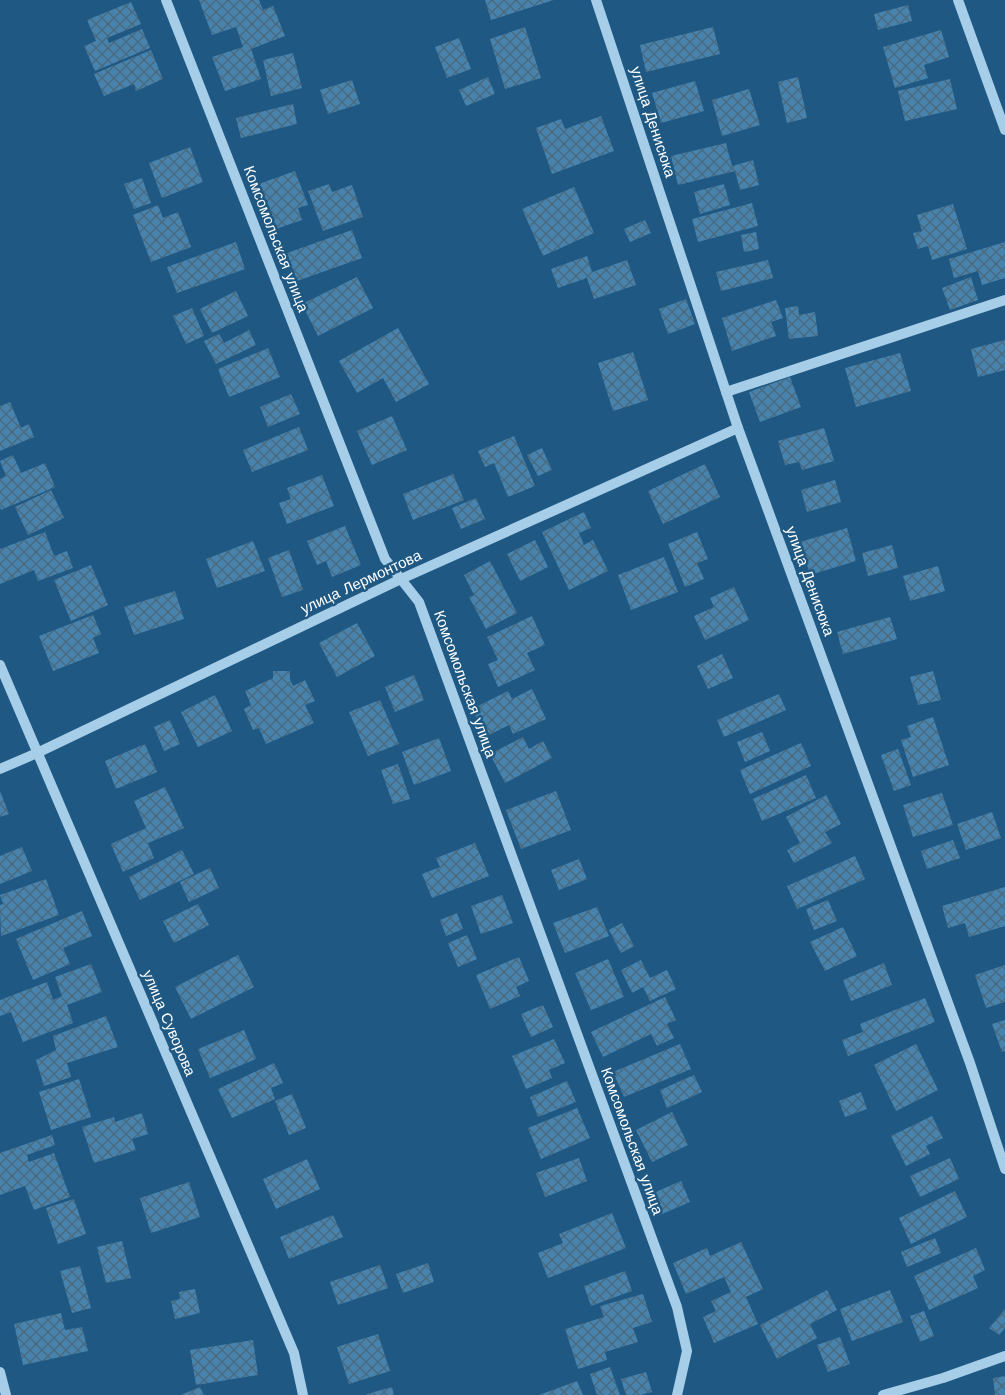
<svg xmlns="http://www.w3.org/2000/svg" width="1005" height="1395" font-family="'Work Sans',sans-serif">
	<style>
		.building { fill: url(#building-cross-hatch) }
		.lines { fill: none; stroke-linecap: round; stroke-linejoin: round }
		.minor { stroke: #a6cee9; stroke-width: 10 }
		.labels { text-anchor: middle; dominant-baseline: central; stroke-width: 5; stroke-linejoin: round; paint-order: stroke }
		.street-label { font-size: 15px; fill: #fff; stroke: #1f5983 }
	</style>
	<defs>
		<pattern id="building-cross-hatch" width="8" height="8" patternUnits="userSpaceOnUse" patternTransform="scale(1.5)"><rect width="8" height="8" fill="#4783ac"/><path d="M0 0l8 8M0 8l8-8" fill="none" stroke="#496a81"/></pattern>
	</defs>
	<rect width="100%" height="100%" fill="#1f5983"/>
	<!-- building -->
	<g class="building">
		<path d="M 199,0 L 259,0 L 263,10 L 273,6 L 285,36 L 251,49 L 261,79 L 225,91 L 212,57 L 243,47 L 236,27 L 212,35 Z"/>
		<path d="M 485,0 L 554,0 L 491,20 Z"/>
		<path d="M 131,2 L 141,24 L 107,38 L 109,43 L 142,29 L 150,48 L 95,71 L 84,46 L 96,41 L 87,20 Z"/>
		<path d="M 908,5 L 912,21 L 878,30 L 874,14 Z"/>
		<path d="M 525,27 L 541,78 L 505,89 L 490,39 Z"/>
		<path d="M 713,27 L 720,54 L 646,72 L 640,45 Z"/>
		<path d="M 941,30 L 949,57 L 924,65 L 928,78 L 895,88 L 883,47 Z"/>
		<path d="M 459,38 L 471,69 L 447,78 L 435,47 Z"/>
		<path d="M 151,50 L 163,79 L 136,91 L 134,84 L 104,96 L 94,74 Z"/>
		<path d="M 293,53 L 302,88 L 271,96 L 263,60 Z"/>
		<path d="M 488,77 L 495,94 L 466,106 L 459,90 Z"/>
		<path d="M 798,77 L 807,118 L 787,123 L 778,82 Z"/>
		<path d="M 950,79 L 957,109 L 905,121 L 898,91 Z"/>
		<path d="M 352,80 L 360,104 L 328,114 L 320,90 Z"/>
		<path d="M 695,81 L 704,111 L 661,123 L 652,93 Z"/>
		<path d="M 749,89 L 760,125 L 722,136 L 712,100 Z"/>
		<path d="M 293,104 L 297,124 L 241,138 L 236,118 Z"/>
		<path d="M 601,116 L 614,151 L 552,174 L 536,128 L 561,119 L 565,129 Z"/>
		<path d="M 726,143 L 732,166 L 753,160 L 759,185 L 740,190 L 735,171 L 678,185 L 671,156 Z"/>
		<path d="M 190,147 L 203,182 L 162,198 L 149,163 Z"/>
		<path d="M 295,171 L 308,205 L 298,208 L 302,220 L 273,230 L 256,185 Z"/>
		<path d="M 142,178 L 151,203 L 134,209 L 124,184 Z"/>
		<path d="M 329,184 L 332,192 L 352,185 L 363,217 L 323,231 L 308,191 Z"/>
		<path d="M 724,184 L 730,205 L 700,214 L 694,192 Z"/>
		<path d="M 574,187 L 594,233 L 543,256 L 522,209 Z"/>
		<path d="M 752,203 L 758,226 L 698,242 L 692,219 Z"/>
		<path d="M 953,204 L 967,249 L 932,260 L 928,246 L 918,249 L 913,233 L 922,231 L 917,215 Z"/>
		<path d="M 158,205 L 163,218 L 178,212 L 191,247 L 151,262 L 133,215 Z"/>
		<path d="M 645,220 L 651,233 L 630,242 L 624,229 Z"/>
		<path d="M 352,230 L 362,258 L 297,281 L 287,253 Z"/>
		<path d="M 756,232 L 759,249 L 744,252 L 741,235 Z"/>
		<path d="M 236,242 L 245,269 L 177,293 L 167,267 Z"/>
		<path d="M 1005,242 L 1005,278 L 982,285 L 978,271 L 954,278 L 949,259 Z"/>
		<path d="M 587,256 L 592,272 L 627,260 L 636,285 L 594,299 L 587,278 L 558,288 L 551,269 Z"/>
		<path d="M 768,260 L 773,278 L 721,291 L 716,272 Z"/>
		<path d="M 357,277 L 373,308 L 318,336 L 302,304 Z"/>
		<path d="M 971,277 L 978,300 L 950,310 L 942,288 Z"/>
		<path d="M 236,291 L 248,316 L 212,333 L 200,309 Z"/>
		<path d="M 686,299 L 695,324 L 668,334 L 659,309 Z"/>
		<path d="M 776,300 L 783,318 L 771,322 L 776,336 L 732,351 L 722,318 Z"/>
		<path d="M 798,306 L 799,315 L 815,312 L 818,336 L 789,339 L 785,308 Z"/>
		<path d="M 192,308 L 204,336 L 186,344 L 173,316 Z"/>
		<path d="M 398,328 L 429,384 L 396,402 L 383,378 L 357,393 L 339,361 Z"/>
		<path d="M 249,330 L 256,345 L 216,364 L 204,341 L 219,334 L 224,343 Z"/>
		<path d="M 1005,340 L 1005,370 L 978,377 L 971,349 Z"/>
		<path d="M 268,348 L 280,377 L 229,397 L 218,369 Z"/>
		<path d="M 633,352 L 648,400 L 613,411 L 598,363 Z"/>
		<path d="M 900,353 L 911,391 L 856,407 L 845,368 Z"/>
		<path d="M 790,377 L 801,407 L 760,422 L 749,392 Z"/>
		<path d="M 291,394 L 300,414 L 268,427 L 260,407 Z"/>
		<path d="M 10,402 L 21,428 L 29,424 L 34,437 L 0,451 L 0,406 Z"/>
		<path d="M 392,416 L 407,450 L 372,465 L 357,431 Z"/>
		<path d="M 299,427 L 308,450 L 252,472 L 243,450 Z"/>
		<path d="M 824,428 L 834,461 L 802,470 L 799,462 L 785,465 L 778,441 Z"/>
		<path d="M 514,436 L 535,486 L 508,497 L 494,463 L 485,467 L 478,451 Z"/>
		<path d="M 542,448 L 552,470 L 538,476 L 527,455 Z"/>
		<path d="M 13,455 L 21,473 L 45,463 L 55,487 L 1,510 L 0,506 L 0,479 L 6,476 L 0,461 Z"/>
		<path d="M 705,464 L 720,497 L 663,524 L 648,491 Z"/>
		<path d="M 453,474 L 464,500 L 413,520 L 403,494 Z"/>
		<path d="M 322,475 L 334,506 L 287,524 L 279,503 L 291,499 L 287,488 Z"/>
		<path d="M 835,480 L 841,502 L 807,512 L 801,490 Z"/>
		<path d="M 51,490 L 64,518 L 28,535 L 15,507 Z"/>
		<path d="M 476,498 L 485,519 L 461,529 L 452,508 Z"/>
		<path d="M 584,512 L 591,528 L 579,533 L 584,545 L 593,540 L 608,571 L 569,590 L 542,532 Z"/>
		<path d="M 345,526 L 361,565 L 332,577 L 326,561 L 317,565 L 307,541 Z"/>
		<path d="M 847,528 L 856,561 L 810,575 L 800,542 Z"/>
		<path d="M 45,532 L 54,556 L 67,551 L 73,568 L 38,581 L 34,570 L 0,584 L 0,549 Z"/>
		<path d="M 697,532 L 708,559 L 697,563 L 704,579 L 685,587 L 668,544 Z"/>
		<path d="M 535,540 L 548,567 L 520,581 L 507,554 Z"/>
		<path d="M 253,541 L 265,571 L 217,588 L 206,559 Z"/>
		<path d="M 892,545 L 898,568 L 868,576 L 862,553 Z"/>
		<path d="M 289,550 L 303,590 L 282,597 L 268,558 Z"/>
		<path d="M 664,557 L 678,592 L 631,610 L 618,575 Z"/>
		<path d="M 490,561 L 517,613 L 486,629 L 469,597 L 474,595 L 464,575 Z"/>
		<path d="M 91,565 L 108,605 L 71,621 L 54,580 Z"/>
		<path d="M 938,566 L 945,591 L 910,601 L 903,576 Z"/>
		<path d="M 734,587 L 749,620 L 705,640 L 694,616 L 714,607 L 710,598 Z"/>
		<path d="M 175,591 L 184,619 L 134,635 L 124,607 Z"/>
		<path d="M 93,615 L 101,634 L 93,638 L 99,653 L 53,671 L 39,636 Z"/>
		<path d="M 532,616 L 545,645 L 527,653 L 535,670 L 498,687 L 488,664 L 498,660 L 487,637 Z"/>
		<path d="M 890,617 L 897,639 L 843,654 L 837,632 Z"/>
		<path d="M 357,623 L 375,656 L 337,677 L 319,643 Z"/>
		<path d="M 722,654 L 733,678 L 708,689 L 697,666 Z"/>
		<path d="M 273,671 L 290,671 L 290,679 L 293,686 L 305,680 L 315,701 L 305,705 L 314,723 L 266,744 L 259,728 L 253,730 L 244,709 L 251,705 L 245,691 L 273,678 Z"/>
		<path d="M 933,671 L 941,700 L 918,705 L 910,677 Z"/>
		<path d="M 414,675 L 424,700 L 395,712 L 385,687 Z"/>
		<path d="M 532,689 L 546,719 L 513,734 L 509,725 L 485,737 L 472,709 L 508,691 L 512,699 Z"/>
		<path d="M 779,694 L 786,710 L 724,737 L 717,720 Z"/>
		<path d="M 215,695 L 232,731 L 198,747 L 181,712 Z"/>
		<path d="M 380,700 L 399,744 L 368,756 L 349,712 Z"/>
		<path d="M 933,717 L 949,765 L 913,777 L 901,740 L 911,737 L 907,726 Z"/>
		<path d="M 170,720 L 180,744 L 164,751 L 154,727 Z"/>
		<path d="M 762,732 L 770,751 L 745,762 L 737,742 Z"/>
		<path d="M 523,737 L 529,749 L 543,741 L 552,758 L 505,783 L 490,754 Z"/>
		<path d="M 439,738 L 451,771 L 414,785 L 402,752 Z"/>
		<path d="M 801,743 L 811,766 L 750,794 L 740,770 Z"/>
		<path d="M 145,744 L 157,772 L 116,789 L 105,761 Z"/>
		<path d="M 898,749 L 911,785 L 894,791 L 881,755 Z"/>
		<path d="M 398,764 L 410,799 L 393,804 L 381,770 Z"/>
		<path d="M 806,775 L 816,798 L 762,821 L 753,799 Z"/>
		<path d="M 165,787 L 184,828 L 148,843 L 154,858 L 123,872 L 111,844 L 146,828 L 134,801 Z"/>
		<path d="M 0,791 L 9,814 L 0,817 Z"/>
		<path d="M 556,791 L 571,830 L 521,849 L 506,810 Z"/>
		<path d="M 942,793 L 953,825 L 913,837 L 903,805 Z"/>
		<path d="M 826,795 L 841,824 L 825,832 L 832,843 L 794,863 L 787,850 L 800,843 L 786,817 Z"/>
		<path d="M 992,812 L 1001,838 L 966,850 L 957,824 Z"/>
		<path d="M 953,840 L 960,858 L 927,869 L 921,851 Z"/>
		<path d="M 475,843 L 489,876 L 432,898 L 422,874 L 440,867 L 436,858 Z"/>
		<path d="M 22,847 L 32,871 L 0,884 L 0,856 Z"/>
		<path d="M 182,850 L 194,874 L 140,900 L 129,877 Z"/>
		<path d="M 855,856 L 865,879 L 797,909 L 787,886 Z"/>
		<path d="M 579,859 L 587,879 L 559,890 L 551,870 Z"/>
		<path d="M 210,868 L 219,888 L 189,902 L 180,882 Z"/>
		<path d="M 46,879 L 59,915 L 1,936 L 0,905 L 3,904 L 0,895 Z"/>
		<path d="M 1005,887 L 1005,926 L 969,937 L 965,923 L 948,928 L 942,906 Z"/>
		<path d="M 502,895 L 513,923 L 481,934 L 471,906 Z"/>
		<path d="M 828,900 L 837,921 L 814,930 L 806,909 Z"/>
		<path d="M 198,904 L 209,925 L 174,943 L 163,921 Z"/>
		<path d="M 597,907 L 609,936 L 565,953 L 553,923 Z"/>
		<path d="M 82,911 L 92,936 L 63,948 L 70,964 L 33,980 L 16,939 Z"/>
		<path d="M 457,913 L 463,929 L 446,936 L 440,920 Z"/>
		<path d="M 622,923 L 634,946 L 621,953 L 609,930 Z"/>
		<path d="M 843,927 L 857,956 L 825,971 L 810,942 Z"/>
		<path d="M 467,935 L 477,959 L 458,967 L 448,943 Z"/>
		<path d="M 238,955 L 254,987 L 191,1019 L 175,987 Z"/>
		<path d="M 519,957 L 529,981 L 516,987 L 520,996 L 490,1009 L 476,975 Z"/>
		<path d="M 608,959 L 624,997 L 591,1010 L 575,973 Z"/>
		<path d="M 641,960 L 650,978 L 667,970 L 676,989 L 650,1001 L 643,987 L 632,993 L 621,970 Z"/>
		<path d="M 884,963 L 892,985 L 851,1001 L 843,980 Z"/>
		<path d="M 91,964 L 102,992 L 67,1005 L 73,1023 L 23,1042 L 11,1012 L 0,1016 L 0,1000 L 47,982 L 53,1000 L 62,996 L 55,977 Z"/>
		<path d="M 1005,965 L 1005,1002 L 986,1008 L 975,975 Z"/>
		<path d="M 665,997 L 676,1020 L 667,1024 L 674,1038 L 657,1046 L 651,1034 L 603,1057 L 591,1032 Z"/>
		<path d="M 925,998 L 935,1022 L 848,1056 L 842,1040 L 863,1032 L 860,1024 Z"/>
		<path d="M 543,1005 L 553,1027 L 531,1037 L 521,1014 Z"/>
		<path d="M 106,1016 L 118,1047 L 67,1063 L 71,1077 L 44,1086 L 36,1060 L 56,1050 L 53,1036 Z"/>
		<path d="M 1005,1020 L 1005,1051 L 1002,1052 L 992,1024 Z"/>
		<path d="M 244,1030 L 256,1059 L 210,1078 L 198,1049 Z"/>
		<path d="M 554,1039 L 565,1063 L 549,1070 L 552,1078 L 526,1089 L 512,1056 Z"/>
		<path d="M 680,1044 L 691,1069 L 624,1097 L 613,1072 Z"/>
		<path d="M 916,1044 L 938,1090 L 896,1111 L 874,1065 Z"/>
		<path d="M 274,1063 L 283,1083 L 271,1088 L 275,1099 L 232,1118 L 218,1089 Z"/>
		<path d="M 694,1075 L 702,1092 L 667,1108 L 660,1090 Z"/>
		<path d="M 79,1079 L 91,1117 L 51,1130 L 39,1092 Z"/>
		<path d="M 567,1081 L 576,1102 L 538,1117 L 530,1097 Z"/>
		<path d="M 861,1092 L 867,1109 L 845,1117 L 839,1101 Z"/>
		<path d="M 292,1094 L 306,1128 L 289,1135 L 275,1101 Z"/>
		<path d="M 577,1108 L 590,1138 L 541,1159 L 528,1128 Z"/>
		<path d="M 672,1112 L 688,1145 L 652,1162 L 636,1130 Z"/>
		<path d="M 142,1113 L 148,1134 L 132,1139 L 136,1150 L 94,1163 L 82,1127 L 114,1117 L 115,1122 Z"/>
		<path d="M 932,1116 L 943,1138 L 926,1146 L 930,1154 L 906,1166 L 891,1136 Z"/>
		<path d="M 52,1135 L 55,1145 L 27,1155 L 29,1162 L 54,1153 L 70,1197 L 34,1210 L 25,1186 L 0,1195 L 0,1153 Z"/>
		<path d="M 579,1158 L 587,1181 L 545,1197 L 536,1173 Z"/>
		<path d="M 950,1158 L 959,1179 L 920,1197 L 910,1176 Z"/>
		<path d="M 307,1159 L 320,1189 L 276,1209 L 263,1179 Z"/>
		<path d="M 681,1181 L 690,1202 L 660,1215 L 651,1194 Z"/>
		<path d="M 189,1182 L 200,1217 L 151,1233 L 140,1198 Z"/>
		<path d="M 955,1191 L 967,1217 L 911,1244 L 899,1218 Z"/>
		<path d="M 74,1199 L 86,1234 L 58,1244 L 46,1208 Z"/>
		<path d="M 612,1213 L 626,1248 L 548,1278 L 538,1253 L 563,1243 L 559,1234 Z"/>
		<path d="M 333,1215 L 343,1237 L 289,1259 L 280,1237 Z"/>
		<path d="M 935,1238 L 941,1253 L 907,1267 L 901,1252 Z"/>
		<path d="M 122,1241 L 131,1278 L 106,1283 L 97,1247 Z"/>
		<path d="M 741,1242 L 763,1289 L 746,1297 L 758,1324 L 714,1343 L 703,1317 L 716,1311 L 711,1301 L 731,1292 L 724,1277 L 686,1294 L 673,1263 L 707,1248 L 710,1256 Z"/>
		<path d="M 976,1248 L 985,1270 L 973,1276 L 978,1288 L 929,1310 L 914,1276 Z"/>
		<path d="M 428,1263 L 434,1282 L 403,1293 L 396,1274 Z"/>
		<path d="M 380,1265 L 388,1288 L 338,1305 L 330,1282 Z"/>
		<path d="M 80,1266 L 91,1308 L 72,1313 L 60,1271 Z"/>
		<path d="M 625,1271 L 632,1291 L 591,1306 L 584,1286 Z"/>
		<path d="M 195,1289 L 200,1313 L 175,1319 L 171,1301 L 180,1299 L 179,1292 Z"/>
		<path d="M 827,1290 L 837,1310 L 810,1324 L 817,1338 L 777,1359 L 760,1325 Z"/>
		<path d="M 890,1290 L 903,1322 L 852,1341 L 840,1309 Z"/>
		<path d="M 643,1294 L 652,1322 L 633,1328 L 638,1342 L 605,1352 L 607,1360 L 578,1369 L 565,1329 L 604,1317 L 600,1306 Z"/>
		<path d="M 1005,1309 L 1005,1328 L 999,1335 L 989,1328 Z"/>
		<path d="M 924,1311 L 934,1336 L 920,1342 L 910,1316 Z"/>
		<path d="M 61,1313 L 65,1330 L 82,1327 L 88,1351 L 23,1365 L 14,1324 Z"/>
		<path d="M 378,1334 L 390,1371 L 349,1384 L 337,1347 Z"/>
		<path d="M 840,1337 L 850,1364 L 828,1372 L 817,1345 Z"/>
		<path d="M 253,1340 L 258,1375 L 196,1385 L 190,1350 Z"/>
		<path d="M 610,1367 L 620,1395 L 597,1395 L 590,1374 Z"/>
		<path d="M 646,1372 L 652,1392 L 641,1395 L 626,1395 L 621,1379 Z"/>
		<path d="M 1005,1376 L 1005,1395 L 995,1395 L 993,1378 Z"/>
		<path d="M 577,1381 L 583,1395 L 539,1395 Z"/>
		<path d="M 200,1387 L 204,1395 L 181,1395 Z"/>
		<path d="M 392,1387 L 394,1395 L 367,1395 L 367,1394 Z"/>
	</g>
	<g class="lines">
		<!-- minor -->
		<g class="minor">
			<path d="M 166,0 L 385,559 L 419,602 L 677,1307 L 687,1351 L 677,1395"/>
			<path d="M 596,0 L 738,428 L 970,1063 L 1005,1169"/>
			<path d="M 958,0 L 1005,130"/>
			<path d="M 726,392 L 1005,300"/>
			<path d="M 0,665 L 294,1353 L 303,1395"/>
			<path d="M 0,769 L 37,753 L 401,579 L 738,428"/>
			<path d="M 0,1372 L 6,1395"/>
			<path d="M 883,1395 L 943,1378 L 1005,1356"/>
		</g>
	</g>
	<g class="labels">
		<!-- street labels -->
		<g class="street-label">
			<text transform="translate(653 122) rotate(72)">улица Денисюка</text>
			<text transform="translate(276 239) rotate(69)">Комсомольская улица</text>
			<text transform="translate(810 581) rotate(70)">улица Денисюка</text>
			<text transform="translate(361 582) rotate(-25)">улица Лермонтова</text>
			<text transform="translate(465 684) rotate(70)">Комсомольская улица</text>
			<text transform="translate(169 1023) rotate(67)">улица Суворова</text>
			<text transform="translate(632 1141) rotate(70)">Комсомольская улица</text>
		</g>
	</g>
</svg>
